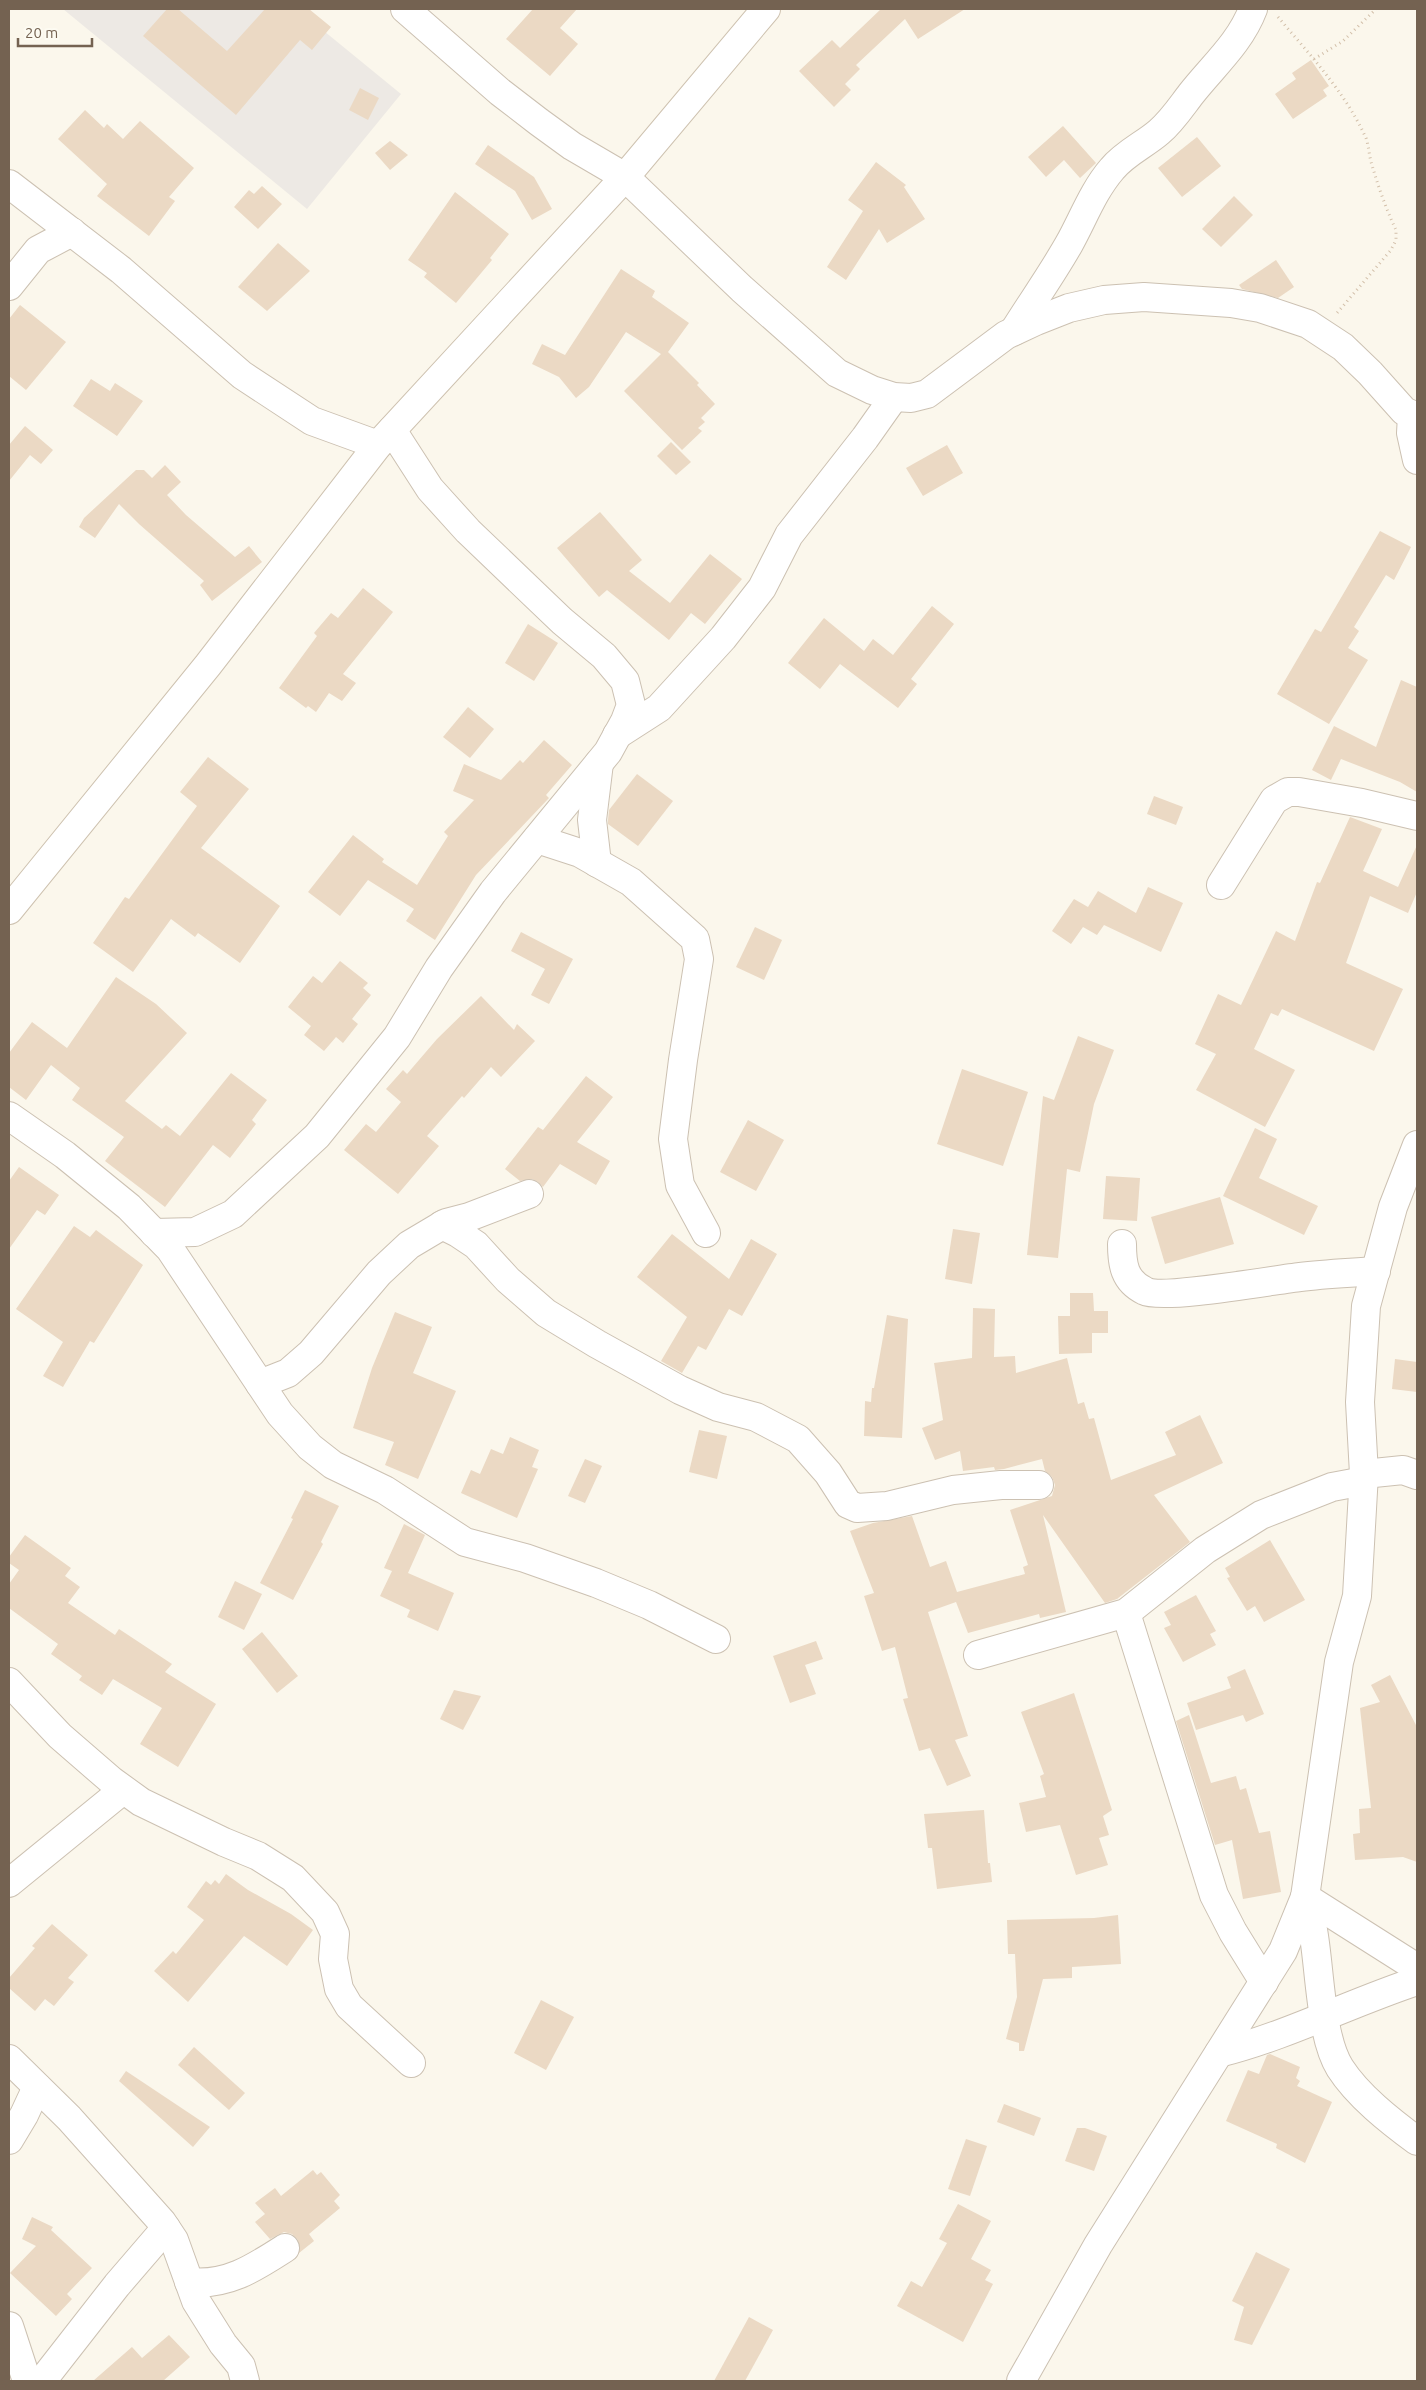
<svg xmlns="http://www.w3.org/2000/svg" width="1426" height="2390" font-family="Ubuntu,sans-serif">
	<style>
		.industrial { fill: #ede9e4 }
		.building { fill: #ebd9c4 }
		.lines { fill: none; stroke-linecap: round; stroke-linejoin: round }
		.street-casing { stroke: #ccc1b2; stroke-width: 30 }
		.secondary-casing { stroke: #cec2b0; stroke-width: 30 }
		.path { stroke: #d2bfa9; stroke-width: 3; stroke-dasharray: 1 4; stroke-linecap: butt }
		.street { stroke: #fff; stroke-width: 28 }
		.secondary { stroke: #fff; stroke-width: 28 }
	</style>
	<rect width="100%" height="100%" fill="#fbf7ec"/>
	<!-- industrial -->
	<path class="industrial" d="M 63,9 L 297,9 L 401,94 L 307,209 Z"/>
	<!-- building -->
	<g class="building">
		<path d="M 167,9 L 178,9 L 227,51 L 265,9 L 309,9 L 331,27 L 312,50 L 300,40 L 236,115 L 143,36 Z"/>
		<path d="M 533,9 L 577,9 L 560,28 L 578,44 L 550,76 L 506,39 Z"/>
		<path d="M 881,9 L 965,9 L 918,39 L 905,19 L 856,65 L 860,69 L 845,84 L 851,90 L 834,107 L 799,71 L 832,40 L 840,48 Z"/>
		<path d="M 1311,60 L 1329,86 L 1323,90 L 1327,96 L 1293,119 L 1275,94 L 1296,79 L 1292,73 Z"/>
		<path d="M 360,88 L 379,98 L 368,120 L 349,110 Z"/>
		<path d="M 85,110 L 104,128 L 107,124 L 123,139 L 140,121 L 194,168 L 169,197 L 175,201 L 149,236 L 97,196 L 107,184 L 58,139 Z"/>
		<path d="M 1063,126 L 1096,163 L 1080,178 L 1064,160 L 1046,177 L 1028,157 Z"/>
		<path d="M 1197,137 L 1221,166 L 1182,197 L 1158,168 Z"/>
		<path d="M 390,141 L 408,155 L 390,170 L 375,153 Z"/>
		<path d="M 488,145 L 534,177 L 552,209 L 532,220 L 515,191 L 475,164 Z"/>
		<path d="M 876,162 L 906,185 L 904,187 L 925,219 L 887,243 L 879,229 L 846,280 L 827,267 L 863,211 L 848,200 Z"/>
		<path d="M 262,186 L 282,204 L 258,229 L 234,207 L 249,190 L 254,194 Z"/>
		<path d="M 455,192 L 509,234 L 490,258 L 492,260 L 456,303 L 424,277 L 427,273 L 408,260 Z"/>
		<path d="M 1234,196 L 1253,215 L 1221,247 L 1202,229 Z"/>
		<path d="M 278,243 L 310,271 L 267,311 L 238,287 Z"/>
		<path d="M 1276,260 L 1294,287 L 1278,298 L 1242,289 L 1239,285 Z"/>
		<path d="M 621,269 L 655,291 L 652,297 L 689,323 L 668,352 L 699,383 L 697,385 L 715,404 L 701,418 L 705,422 L 698,428 L 702,431 L 682,450 L 624,391 L 661,354 L 626,332 L 589,387 L 576,398 L 559,377 L 532,364 L 542,344 L 565,355 Z"/>
		<path d="M 20,305 L 66,342 L 26,390 L 9,376 L 9,319 Z"/>
		<path d="M 91,379 L 110,391 L 115,383 L 143,401 L 117,436 L 73,406 Z"/>
		<path d="M 25,426 L 53,450 L 41,464 L 30,455 L 9,481 L 9,445 Z"/>
		<path d="M 671,442 L 691,462 L 676,475 L 657,456 Z"/>
		<path d="M 947,445 L 963,473 L 923,496 L 906,468 Z"/>
		<path d="M 165,465 L 181,482 L 167,495 L 186,515 L 235,557 L 249,546 L 262,562 L 212,601 L 200,585 L 204,581 L 139,524 L 119,504 L 95,538 L 79,527 L 84,518 L 136,470 L 144,470 L 152,478 Z"/>
		<path d="M 600,512 L 642,560 L 629,571 L 670,603 L 710,554 L 742,579 L 705,624 L 691,613 L 669,640 L 607,590 L 599,597 L 557,548 Z"/>
		<path d="M 1380,531 L 1411,547 L 1394,580 L 1386,575 L 1354,627 L 1359,631 L 1348,648 L 1368,660 L 1329,724 L 1277,694 L 1315,629 L 1321,632 Z"/>
		<path d="M 363,588 L 393,612 L 343,674 L 356,683 L 342,701 L 329,693 L 316,712 L 308,706 L 306,708 L 279,688 L 317,636 L 314,633 L 331,613 L 338,618 Z"/>
		<path d="M 932,606 L 954,624 L 911,679 L 917,684 L 898,708 L 840,664 L 820,689 L 788,663 L 824,618 L 864,651 L 873,639 L 893,655 Z"/>
		<path d="M 528,624 L 558,643 L 534,681 L 505,663 Z"/>
		<path d="M 1401,680 L 1417,687 L 1417,792 L 1400,782 L 1341,759 L 1331,780 L 1312,770 L 1334,726 L 1376,747 Z"/>
		<path d="M 468,707 L 494,729 L 470,758 L 443,737 Z"/>
		<path d="M 544,740 L 572,765 L 546,795 L 549,798 L 476,875 L 435,940 L 406,921 L 414,909 L 368,880 L 340,916 L 308,892 L 353,835 L 384,859 L 382,862 L 417,885 L 448,836 L 444,832 L 474,800 L 453,791 L 464,764 L 501,780 L 520,760 L 523,763 Z"/>
		<path d="M 208,757 L 249,789 L 201,848 L 280,906 L 240,963 L 198,933 L 195,937 L 171,919 L 133,972 L 93,943 L 125,897 L 129,899 L 197,806 L 180,792 Z"/>
		<path d="M 637,774 L 673,801 L 638,846 L 608,824 L 608,820 L 609,810 Z"/>
		<path d="M 1154,796 L 1183,807 L 1176,825 L 1147,814 Z"/>
		<path d="M 1350,817 L 1382,829 L 1363,871 L 1398,887 L 1417,845 L 1417,892 L 1408,913 L 1370,896 L 1346,963 L 1403,989 L 1374,1051 L 1282,1009 L 1278,1016 L 1271,1013 L 1254,1049 L 1295,1070 L 1265,1127 L 1196,1090 L 1216,1054 L 1195,1044 L 1218,994 L 1241,1005 L 1276,931 L 1295,941 L 1317,882 L 1320,883 Z"/>
		<path d="M 1148,887 L 1183,903 L 1161,952 L 1104,925 L 1097,935 L 1083,927 L 1071,944 L 1052,931 L 1074,899 L 1088,907 L 1098,891 L 1136,913 Z"/>
		<path d="M 755,927 L 782,940 L 764,980 L 736,967 Z"/>
		<path d="M 521,932 L 573,959 L 549,1004 L 531,995 L 545,969 L 511,951 Z"/>
		<path d="M 340,961 L 368,983 L 363,988 L 371,995 L 352,1019 L 358,1024 L 343,1043 L 336,1037 L 324,1051 L 304,1035 L 311,1026 L 288,1007 L 313,976 L 322,983 Z"/>
		<path d="M 116,977 L 156,1004 L 187,1033 L 125,1101 L 162,1129 L 166,1125 L 180,1136 L 231,1073 L 267,1100 L 252,1120 L 256,1124 L 230,1158 L 213,1145 L 165,1207 L 105,1161 L 124,1137 L 72,1100 L 80,1088 L 51,1065 L 26,1100 L 9,1087 L 9,1053 L 32,1022 L 67,1048 Z"/>
		<path d="M 481,996 L 514,1030 L 517,1024 L 535,1041 L 501,1077 L 491,1067 L 464,1098 L 462,1096 L 427,1136 L 439,1146 L 398,1194 L 344,1150 L 366,1124 L 376,1132 L 401,1102 L 386,1089 L 403,1070 L 407,1074 L 437,1039 Z"/>
		<path d="M 1078,1036 L 1114,1050 L 1094,1104 L 1080,1172 L 1067,1169 L 1058,1258 L 1027,1255 L 1043,1096 L 1054,1100 Z"/>
		<path d="M 962,1069 L 1028,1092 L 1003,1166 L 937,1144 Z"/>
		<path d="M 586,1076 L 613,1097 L 577,1142 L 610,1161 L 596,1185 L 560,1164 L 543,1187 L 538,1182 L 532,1179 L 520,1181 L 505,1169 L 538,1127 L 543,1130 Z"/>
		<path d="M 748,1120 L 784,1140 L 756,1191 L 720,1172 Z"/>
		<path d="M 1255,1128 L 1277,1139 L 1259,1178 L 1318,1206 L 1304,1235 L 1223,1196 Z"/>
		<path d="M 19,1167 L 59,1195 L 45,1215 L 37,1210 L 9,1249 L 9,1181 Z"/>
		<path d="M 1106,1176 L 1140,1178 L 1137,1221 L 1103,1219 Z"/>
		<path d="M 1220,1197 L 1234,1244 L 1165,1264 L 1151,1217 Z"/>
		<path d="M 74,1226 L 90,1237 L 96,1230 L 143,1265 L 94,1343 L 90,1341 L 63,1387 L 43,1376 L 63,1342 L 16,1309 Z"/>
		<path d="M 953,1229 L 980,1233 L 972,1284 L 945,1279 Z"/>
		<path d="M 672,1234 L 729,1279 L 751,1239 L 777,1254 L 742,1316 L 729,1309 L 706,1350 L 698,1346 L 682,1373 L 661,1361 L 687,1317 L 637,1277 Z"/>
		<path d="M 1070,1293 L 1093,1293 L 1094,1311 L 1108,1311 L 1108,1333 L 1092,1333 L 1092,1353 L 1059,1354 L 1058,1316 L 1070,1316 Z"/>
		<path d="M 973,1308 L 995,1309 L 994,1357 L 1015,1356 L 1016,1373 L 1067,1358 L 1078,1404 L 1084,1402 L 1089,1419 L 1094,1418 L 1111,1480 L 1176,1455 L 1165,1432 L 1200,1415 L 1223,1463 L 1154,1495 L 1190,1542 L 1117,1599 L 1105,1603 L 1043,1515 L 1066,1612 L 1040,1618 L 1039,1614 L 968,1633 L 956,1602 L 928,1612 L 968,1736 L 955,1740 L 971,1776 L 947,1786 L 930,1748 L 919,1751 L 903,1699 L 908,1698 L 895,1647 L 882,1651 L 864,1596 L 874,1593 L 850,1531 L 873,1523 L 912,1516 L 930,1567 L 946,1561 L 957,1592 L 1025,1574 L 1023,1567 L 1028,1565 L 1010,1510 L 1052,1496 L 1055,1485 L 1052,1477 L 1045,1471 L 1042,1459 L 1004,1469 L 995,1470 L 994,1467 L 963,1471 L 960,1451 L 935,1460 L 922,1428 L 943,1420 L 934,1363 L 972,1358 Z"/>
		<path d="M 395,1312 L 432,1327 L 413,1373 L 456,1391 L 418,1479 L 385,1465 L 394,1442 L 353,1428 L 372,1368 Z"/>
		<path d="M 887,1315 L 908,1319 L 902,1438 L 864,1436 L 865,1401 L 871,1402 L 872,1388 L 874,1388 Z"/>
		<path d="M 1395,1359 L 1417,1362 L 1417,1392 L 1392,1389 Z"/>
		<path d="M 699,1430 L 727,1436 L 717,1479 L 689,1472 Z"/>
		<path d="M 510,1437 L 539,1450 L 532,1467 L 538,1469 L 517,1518 L 461,1493 L 471,1470 L 480,1474 L 491,1449 L 503,1454 Z"/>
		<path d="M 585,1459 L 602,1466 L 585,1503 L 568,1496 Z"/>
		<path d="M 305,1490 L 339,1506 L 321,1542 L 323,1544 L 293,1600 L 260,1583 L 293,1519 L 291,1518 Z"/>
		<path d="M 404,1524 L 425,1535 L 408,1573 L 454,1593 L 438,1631 L 407,1617 L 410,1610 L 380,1596 L 392,1571 L 384,1568 Z"/>
		<path d="M 25,1535 L 71,1568 L 65,1576 L 80,1587 L 68,1603 L 115,1635 L 119,1629 L 172,1664 L 165,1672 L 216,1704 L 178,1767 L 140,1744 L 162,1708 L 113,1679 L 102,1695 L 79,1680 L 82,1676 L 51,1654 L 58,1644 L 9,1608 L 9,1584 L 19,1570 L 9,1563 L 9,1557 Z"/>
		<path d="M 1270,1540 L 1305,1600 L 1264,1622 L 1255,1606 L 1247,1611 L 1227,1578 L 1230,1577 L 1225,1568 Z"/>
		<path d="M 235,1581 L 262,1594 L 244,1630 L 218,1617 Z"/>
		<path d="M 1196,1595 L 1216,1631 L 1210,1634 L 1216,1645 L 1183,1662 L 1164,1628 L 1171,1625 L 1164,1612 Z"/>
		<path d="M 262,1632 L 298,1676 L 277,1693 L 242,1649 Z"/>
		<path d="M 816,1641 L 823,1659 L 805,1665 L 816,1694 L 790,1703 L 773,1656 Z"/>
		<path d="M 1245,1669 L 1264,1714 L 1246,1722 L 1243,1715 L 1196,1730 L 1187,1703 L 1231,1688 L 1227,1677 Z"/>
		<path d="M 1390,1675 L 1417,1727 L 1417,1862 L 1403,1857 L 1355,1860 L 1353,1834 L 1360,1833 L 1359,1809 L 1371,1808 L 1360,1708 L 1380,1702 L 1371,1685 Z"/>
		<path d="M 454,1690 L 481,1696 L 463,1730 L 440,1719 Z"/>
		<path d="M 1074,1693 L 1112,1810 L 1103,1816 L 1109,1835 L 1099,1838 L 1108,1865 L 1076,1875 L 1060,1825 L 1026,1832 L 1019,1803 L 1046,1797 L 1040,1776 L 1044,1774 L 1021,1712 Z"/>
		<path d="M 1189,1715 L 1211,1783 L 1236,1776 L 1240,1790 L 1246,1788 L 1259,1833 L 1270,1831 L 1281,1892 L 1243,1899 L 1232,1840 L 1215,1845 L 1176,1721 Z"/>
		<path d="M 984,1810 L 988,1863 L 990,1863 L 992,1882 L 937,1889 L 932,1848 L 928,1848 L 924,1814 Z"/>
		<path d="M 226,1874 L 248,1890 L 291,1914 L 313,1930 L 287,1966 L 244,1936 L 188,2002 L 154,1971 L 173,1951 L 176,1954 L 204,1920 L 187,1907 L 206,1881 L 211,1885 L 215,1880 L 219,1884 Z"/>
		<path d="M 1118,1915 L 1121,1964 L 1072,1967 L 1072,1978 L 1043,1979 L 1024,2051 L 1019,2051 L 1019,2043 L 1006,2039 L 1017,1997 L 1015,1954 L 1008,1954 L 1007,1920 L 1094,1918 Z"/>
		<path d="M 52,1924 L 88,1955 L 68,1978 L 74,1982 L 54,2006 L 45,1999 L 35,2011 L 9,1988 L 9,1978 L 35,1948 L 32,1946 Z"/>
		<path d="M 541,2000 L 574,2017 L 546,2070 L 514,2053 Z"/>
		<path d="M 194,2047 L 245,2093 L 229,2110 L 178,2065 Z"/>
		<path d="M 1270,2054 L 1300,2067 L 1296,2078 L 1300,2081 L 1297,2086 L 1332,2102 L 1305,2163 L 1276,2148 L 1277,2144 L 1226,2121 L 1248,2070 L 1259,2074 L 1267,2055 Z"/>
		<path d="M 126,2071 L 210,2127 L 193,2147 L 119,2081 Z"/>
		<path d="M 1004,2104 L 1041,2118 L 1034,2136 L 997,2122 Z"/>
		<path d="M 1077,2128 L 1085,2128 L 1107,2136 L 1094,2171 L 1065,2161 Z"/>
		<path d="M 966,2139 L 987,2146 L 970,2196 L 948,2189 Z"/>
		<path d="M 313,2170 L 317,2175 L 321,2172 L 340,2195 L 334,2201 L 340,2208 L 309,2234 L 314,2241 L 299,2253 L 298,2240 L 292,2234 L 284,2232 L 270,2239 L 255,2222 L 265,2214 L 255,2203 L 275,2188 L 281,2196 Z"/>
		<path d="M 958,2204 L 991,2221 L 971,2259 L 991,2270 L 985,2280 L 993,2284 L 963,2342 L 897,2306 L 911,2281 L 922,2287 L 947,2243 L 939,2239 Z"/>
		<path d="M 32,2217 L 53,2227 L 51,2230 L 92,2268 L 67,2294 L 72,2299 L 56,2316 L 10,2273 L 36,2246 L 22,2239 Z"/>
		<path d="M 1256,2252 L 1290,2269 L 1252,2345 L 1234,2340 L 1244,2307 L 1232,2301 Z"/>
		<path d="M 749,2317 L 773,2330 L 745,2381 L 714,2381 Z"/>
		<path d="M 169,2335 L 190,2357 L 163,2381 L 93,2381 L 132,2347 L 142,2358 Z"/>
	</g>
	<g class="lines">
		<defs>
			<g id="street">
				<path d="M 405,9 L 500,92 L 539,122 L 572,146 L 625,177 L 742,289 L 837,373 L 872,390 L 894,397 L 911,398 L 927,394 L 1006,335 L 1036,321 L 1069,308 L 1104,300 L 1144,297 L 1231,303 L 1260,308 L 1308,324 L 1343,347 L 1370,373 L 1404,411 L 1417,417"/>
				<path d="M 9,184 L 121,270 L 242,375 L 312,421 L 378,445"/>
				<path d="M 9,286 L 38,250 L 72,232"/>
				<path d="M 1014,331 C 1032,302 1052,274 1069,244 C 1083,219 1093,191 1112,169 C 1125,153 1144,145 1159,132 C 1172,121 1181,107 1191,94 C 1213,66 1240,43 1253,9"/>
				<path d="M 1412,416 L 1411,433 L 1417,460"/>
				<path d="M 617,735 L 659,708 L 723,638 L 762,588 L 789,535 L 865,438 L 894,397"/>
				<path d="M 537,839 L 580,853 L 631,882 L 695,939 L 699,959 L 683,1060 L 673,1139 L 680,1185 L 706,1233"/>
				<path d="M 597,863 L 592,820 L 599,763"/>
				<path d="M 1221,885 L 1274,800 L 1288,792 L 1299,792 L 1362,803 L 1417,816"/>
				<path d="M 9,1116 L 65,1155 L 129,1207 L 170,1249 L 280,1414 L 310,1447 L 333,1465 L 385,1490 L 465,1542 L 525,1558 L 596,1583 L 649,1605 L 716,1639"/>
				<path d="M 442,1225 L 458,1233 L 476,1245 L 508,1280 L 546,1313 L 597,1344 L 680,1390 L 718,1407 L 756,1417 L 798,1439 L 828,1473 L 848,1504 L 857,1508 L 887,1506 L 953,1490 L 1001,1485 L 1039,1485"/>
				<path d="M 154,1233 L 195,1232 L 233,1214 L 317,1136 L 397,1037 L 439,968 L 493,892 L 608,752 L 625,721 L 631,705 L 625,681 L 604,656 L 562,621 L 468,531 L 430,489 L 392,430"/>
				<path d="M 1122,1244 C 1122,1264 1124,1281 1145,1291 C 1162,1300 1274,1280 1300,1277 C 1325,1274 1351,1273 1376,1271"/>
				<path d="M 260,1384 L 288,1373 L 311,1353 L 379,1273 L 409,1245 L 446,1223 L 469,1217 L 529,1194"/>
				<path d="M 1364,1474 L 1403,1470 L 1417,1475"/>
				<path d="M 1126,1613 L 1214,1895 L 1233,1932 L 1264,1982"/>
				<path d="M 978,1655 L 1126,1613 L 1205,1550 L 1261,1515 L 1332,1487 L 1364,1481"/>
				<path d="M 9,1682 L 60,1736 L 112,1781 L 141,1802 L 224,1842 L 258,1856 L 293,1878 L 325,1912 L 335,1934 L 333,1959 L 339,1989 L 349,2006 L 411,2063"/>
				<path d="M 9,1883 L 123,1790"/>
				<path d="M 1305,1897 C 1307,1908 1311,1919 1313,1930 C 1320,1968 1320,2036 1340,2068 C 1358,2096 1390,2121 1417,2141"/>
				<path d="M 1305,1897 L 1417,1968"/>
				<path d="M 1219,2053 C 1287,2036 1350,2003 1417,1981"/>
				<path d="M 9,2059 L 69,2118 L 162,2222 L 174,2240 L 196,2301 L 223,2344 L 241,2366 L 245,2381"/>
				<path d="M 9,2140 L 24,2115 L 37,2087"/>
				<path d="M 189,2282 C 227,2286 254,2268 285,2248"/>
				<path d="M 9,2326 L 27,2381"/>
				<path d="M 42,2381 L 117,2285 L 166,2228"/>
				<path d="M 1021,2381 L 1098,2245 L 1283,1951 L 1305,1897 L 1339,1662 L 1357,1596 L 1364,1474 L 1360,1402 L 1366,1306 L 1393,1207 L 1417,1145"/>
			</g>
			<path id="secondary" d="M 9,910 L 208,665 L 378,445 L 625,177 L 766,9"/>
		</defs>
		<!-- street casing -->
		<use href="#street" class="street-casing"/>
		<!-- secondary casing -->
		<use href="#secondary" class="secondary-casing"/>
		<!-- path -->
		<g class="path">
			<path d="M 1278,17 C 1310,55 1345,92 1366,138 C 1369,147 1369,156 1372,165 C 1378,186 1386,209 1396,230 L 1396,240 L 1391,250 L 1337,313"/>
			<path d="M 1314,59 L 1343,41 L 1376,9"/>
		</g>
		<!-- street -->
		<use href="#street" class="street"/>
		<!-- secondary -->
		<use href="#secondary" class="secondary"/>
	</g>
	<!-- border -->
	<rect width="1426" height="2390" fill="none" stroke="#746251" stroke-width="20"/>
	<!-- scale -->
	<path d="M18 38v8h74v-8" fill="none" stroke="#746251" stroke-width="2.5"/>
	<text x="25" y="38" font-size="15" fill="#746251" stroke="#fdfbf2" stroke-width="4" paint-order="stroke">20 m</text>
</svg>
